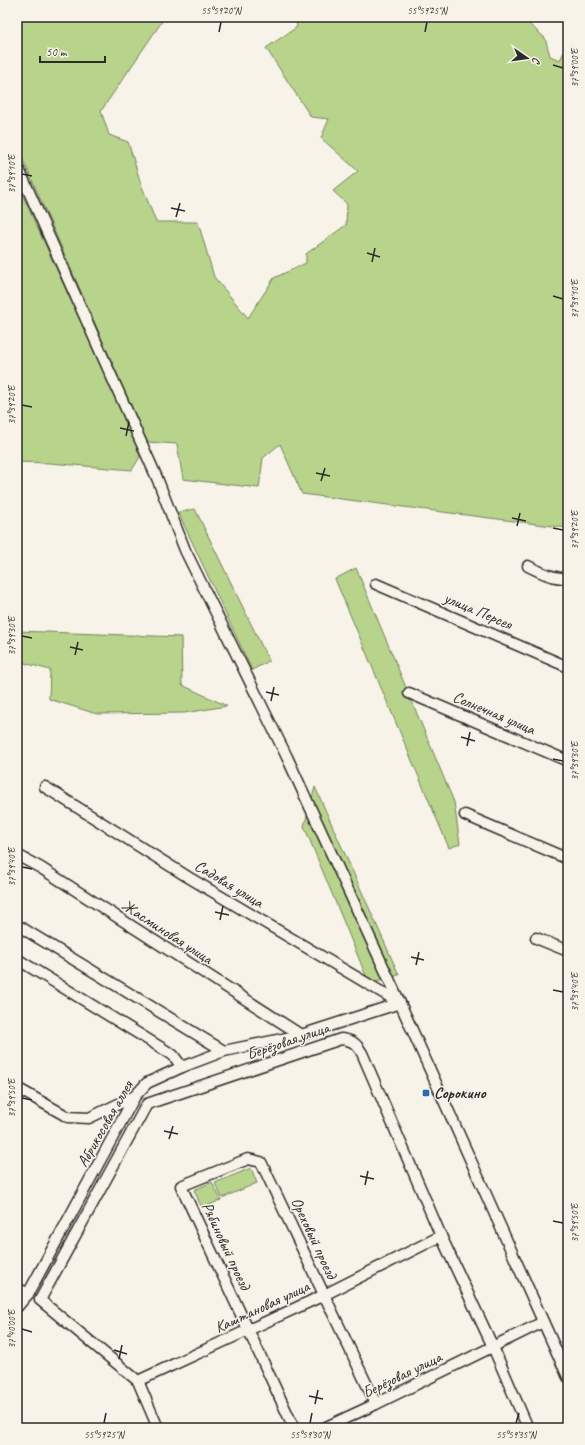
<svg xmlns="http://www.w3.org/2000/svg" width="585" height="1445" font-family="Caveat,sans-serif">
	<style>
		.green { fill: #b8d48b; stroke: #72805b }
		.lines { fill: none; stroke-linecap: round; stroke-linejoin: round }
		.street-casing { stroke: #2b2b2b; stroke-width: 13 }
		.street { stroke: #f7f3e8; stroke-width: 10 }
		.ticks { fill: none; stroke: #2b2b2b; stroke-width: 1.5 }
		.poi-dot { fill: #1f6fb2; stroke: #f7f3e8; stroke-width: 1.5 }
		.labels { text-anchor: middle; dominant-baseline: central; stroke-width: 3; stroke-linejoin: round; paint-order: stroke }
		.street-label { font-size: 16px; fill: #2b2b2b; stroke: #f7f3e8 }
		.poi-label { font-size: 16px; font-weight: bold; fill: #2b2b2b; stroke: #f7f3e8; text-anchor: start }
		.neatline { fill: none; stroke: #2b2b2b; stroke-width: 1.5 }
		.ticks-label { font-size: 10px; text-anchor: middle; fill: #2b2b2b }
	</style>
	<rect width="100%" height="100%" fill="#f7f3e8"/>
	<filter id="ink" filterUnits="userSpaceOnUse"><feTurbulence type="fractalNoise" baseFrequency=".025" numOctaves="2"/><feDisplacementMap in="SourceGraphic" scale="8" xChannelSelector="R" yChannelSelector="G"/><feConvolveMatrix kernelMatrix="1 2 1 2 8 2 1 2 1" color-interpolation-filters="sRGB"/></filter>
	<g filter="url(#ink)">
		<!-- green -->
		<g class="green">
			<path d="M 17,17 L 165,17 L 101,111 L 109,135 L 128,142 L 141,184 L 156,222 L 198,222 L 214,277 L 248,318 L 274,278 L 306,263 L 306,254 L 346,225 L 347,204 L 333,191 L 358,171 L 321,138 L 329,119 L 311,117 L 266,48 L 297,27 L 295,17 L 521,17 L 545,38 L 550,56 L 560,60 L 568,44 L 568,528 L 302,494 L 280,444 L 263,458 L 259,488 L 183,479 L 177,444 L 147,442 L 17,146 Z"/>
			<path d="M 17,183 L 134,438 L 140,457 L 132,470 L 50,463 L 17,462 Z"/>
			<path d="M 195,509 L 269,661 L 252,670 L 178,512 Z"/>
			<path d="M 356,568 L 454,802 L 460,844 L 449,848 L 335,579 Z"/>
			<path d="M 17,631 L 181,637 L 182,685 L 227,706 L 184,713 L 97,714 L 49,699 L 50,670 L 17,661 Z"/>
			<path d="M 315,787 L 399,975 L 369,983 L 304,826 Z"/>
			<path d="M 251,1168 L 257,1183 L 222,1198 L 215,1183 Z"/>
			<path d="M 212,1182 L 221,1200 L 202,1208 L 194,1190 Z"/>
		</g>
		<g class="lines">
			<defs>
				<g id="street">
					<path d="M 17,165 L 157,478 L 185,550 L 287,757 L 400,1003 L 568,1377"/>
					<path d="M 528,566 C 540,572 554,579 568,578"/>
					<path d="M 376,584 L 568,667"/>
					<path d="M 409,693 L 568,761"/>
					<path d="M 45,787 L 188,877 L 400,1003"/>
					<path d="M 465,815 L 568,859"/>
					<path d="M 17,855 L 41,868 L 301,1035"/>
					<path d="M 17,925 L 224,1051"/>
					<path d="M 536,938 L 568,951"/>
					<path d="M 17,959 L 173,1055 L 182,1067"/>
					<path d="M 17,1088 L 68,1117 L 89,1118 L 135,1096"/>
					<path d="M 17,1288 L 28,1294"/>
					<path d="M 17,1307 L 28,1294 L 135,1096 L 147,1083 L 182,1067 L 224,1051 L 301,1035 L 400,1003"/>
					<path d="M 138,1381 L 324,1295 L 441,1236"/>
					<path d="M 158,1428 L 138,1381 L 40,1300 L 147,1104 L 341,1039 C 352,1040 356,1043 362,1053 L 441,1236 L 493,1347 L 528,1428"/>
					<path d="M 294,1428 L 181,1186 L 248,1159 L 261,1162 L 376,1404"/>
					<path d="M 324,1428 L 376,1404 L 543,1322"/>
				</g>
			</defs>
			<!-- street casing -->
			<use href="#street" class="street-casing"/>
			<!-- street -->
			<use href="#street" class="street"/>
		</g>
	</g>
	<!-- ticks -->
	<path class="ticks" d="M 219,32 L 221,22M 425,32 L 427,22M 553,65 L 563,68M 22,174 L 32,176M 171,208 L 185,211M 176,217 L 180,203M 367,253 L 380,257M 372,262 L 375,248M 553,296 L 563,299M 22,405 L 32,407M 120,428 L 134,431M 126,436 L 129,422M 316,473 L 330,476M 321,481 L 325,468M 512,518 L 526,521M 517,526 L 520,513M 553,528 L 563,530M 22,636 L 32,638M 70,647 L 83,650M 75,655 L 78,642M 266,692 L 279,695M 271,701 L 274,687M 461,737 L 475,741M 467,746 L 470,732M 553,759 L 563,761M 22,867 L 32,869M 215,912 L 229,915M 220,920 L 223,906M 411,957 L 424,960M 416,965 L 419,952M 553,990 L 563,992M 22,1098 L 32,1100M 164,1131 L 178,1134M 169,1139 L 173,1126M 360,1176 L 374,1179M 365,1185 L 368,1171M 553,1221 L 563,1223M 22,1329 L 32,1332M 114,1350 L 127,1354M 119,1359 L 122,1345M 309,1396 L 323,1399M 315,1404 L 318,1390M 104,1423 L 106,1413M 310,1423 L 312,1413M 516,1423 L 519,1413"/>
	<!-- markers -->
	<rect class="poi-dot" x="422" y="1089" width="8" height="8" rx="2"/>
	<g class="labels">
		<!-- street labels -->
		<g class="street-label">
			<text transform="translate(478 611) rotate(23)">улица Персея</text>
			<text transform="translate(494 713) rotate(23)">Солнечная улица</text>
			<text transform="translate(229 884) rotate(31)">Садовая улица</text>
			<text transform="translate(167 932) rotate(33)">Жасминовая улица</text>
			<text transform="translate(288 1041) rotate(-19)">Берёзовая улица</text>
			<text transform="translate(105 1124) rotate(-60)">Абрикосовая аллея</text>
			<text transform="translate(314 1238) rotate(65)">Ореховый проезд</text>
			<text transform="translate(226 1246) rotate(65)">Рябиновый проезд</text>
			<text transform="translate(262 1307) rotate(-25)">Каштановая улица</text>
			<text transform="translate(402 1375) rotate(-26)">Берёзовая улица</text>
		</g>
		<!-- poi labels -->
		<g class="poi-label">
			<text x="434" y="1093">Сорокино</text>
		</g>
	</g>
	<!-- margin -->
	<rect width="585" height="1445" fill="none" stroke="#f7f3e8" stroke-width="44"/>
	<!-- north arrow -->
	<g transform="translate(527 58) rotate(103)" stroke="#f7f3e8" stroke-width="3" paint-order="stroke">
	<path d="M0-3L7 15L0 10L-7 15Z" fill="#2b2b2b"/>
	<text y="-6" font-size="11" font-weight="bold" text-anchor="middle" fill="#2b2b2b">С</text>
	</g>
	<!-- scale -->
	<path d="M40 56v6h65v-6" fill="none" stroke="#2b2b2b" stroke-width="2"/>
	<text x="46" y="56" font-size="12" fill="#2b2b2b" stroke="#f7f3e8" stroke-width="3" paint-order="stroke">50 m</text>
	<rect x="22" y="22" width="541" height="1401" class="neatline"/>
	<g class="ticks-label">
		<text x="221" y="14">55°59'20"N</text>
		<text x="427" y="14">55°59'25"N</text>
		<text transform="translate(574 68) rotate(-90)" y="4">37°39'00"E</text>
		<text transform="translate(11 174) rotate(-90)" y="4">37°39'10"E</text>
		<text transform="translate(574 299) rotate(-90)" y="4">37°39'10"E</text>
		<text transform="translate(11 405) rotate(-90)" y="4">37°39'20"E</text>
		<text transform="translate(574 530) rotate(-90)" y="4">37°39'20"E</text>
		<text transform="translate(11 636) rotate(-90)" y="4">37°39'30"E</text>
		<text transform="translate(574 761) rotate(-90)" y="4">37°39'30"E</text>
		<text transform="translate(11 867) rotate(-90)" y="4">37°39'40"E</text>
		<text transform="translate(574 992) rotate(-90)" y="4">37°39'40"E</text>
		<text transform="translate(11 1098) rotate(-90)" y="4">37°39'50"E</text>
		<text transform="translate(574 1223) rotate(-90)" y="4">37°39'50"E</text>
		<text transform="translate(11 1329) rotate(-90)" y="4">37°40'00"E</text>
		<text x="104" y="1438">55°59'25"N</text>
		<text x="310" y="1438">55°59'30"N</text>
		<text x="516" y="1438">55°59'35"N</text>
	</g>
</svg>
